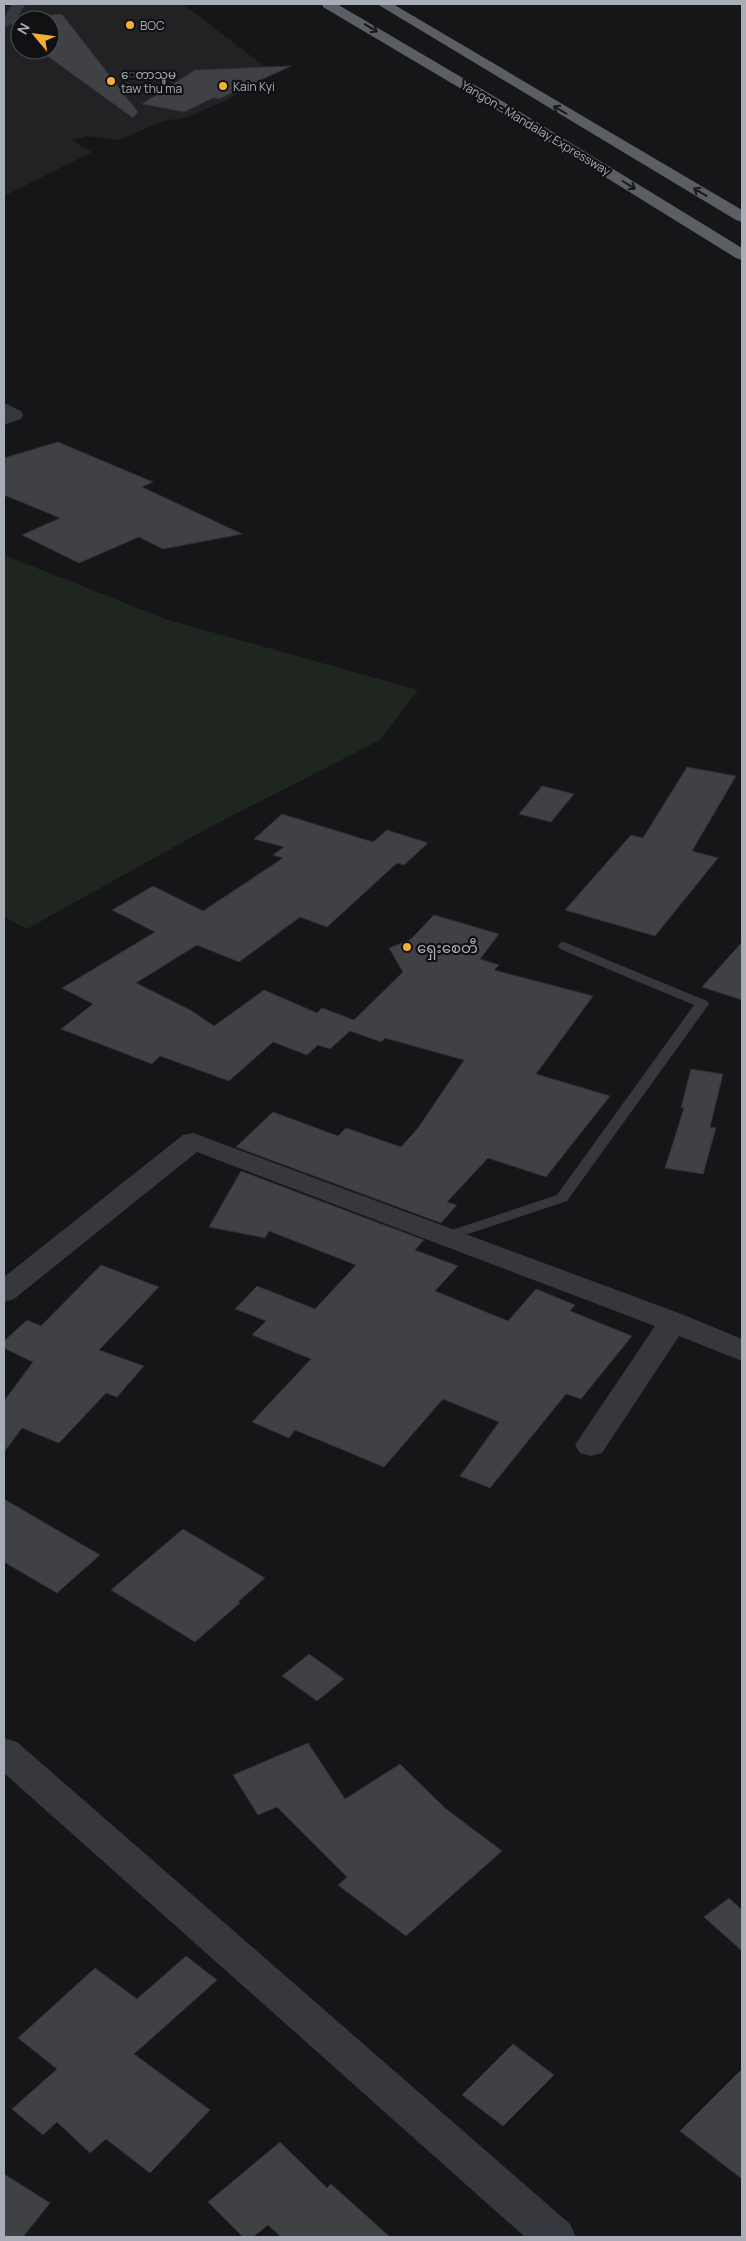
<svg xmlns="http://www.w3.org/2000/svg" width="746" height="2241" font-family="Manrope,'Noto Sans Myanmar',sans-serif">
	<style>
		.built { fill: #222225; fill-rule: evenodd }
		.green { fill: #1e261f }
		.building { fill: #404145; stroke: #303034 }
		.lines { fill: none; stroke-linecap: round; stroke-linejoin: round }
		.service { fill: #37383d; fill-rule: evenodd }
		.minor { fill: #37383d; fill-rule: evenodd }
		.tertiary { fill: #37383d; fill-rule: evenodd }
		.trunk { fill: #5b5e65; fill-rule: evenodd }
		.oneway { stroke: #18191b }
		.poi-dot { fill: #f2b134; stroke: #111113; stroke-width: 2 }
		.labels { text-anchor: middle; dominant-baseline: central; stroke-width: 4.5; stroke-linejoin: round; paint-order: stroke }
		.far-poi-label { font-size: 12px; fill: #a8adb8; stroke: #111113; text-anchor: start }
		.far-street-label { font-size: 12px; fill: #a8adb8; stroke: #111113 }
		.poi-label { font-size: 15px; fill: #a8adb8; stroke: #111113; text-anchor: start }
	</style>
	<rect width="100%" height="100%" fill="#161618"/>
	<!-- built -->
	<path class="built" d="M 19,4 L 183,4 L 273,73 L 227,100 L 188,117 L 164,121 L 119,140 L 87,136 L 72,140 L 92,152 L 4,196 L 4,18 L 9,17 L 4,13 L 4,6 ZM 20,20 L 50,20 L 50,50 L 20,50 Z"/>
	<!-- green -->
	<path class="green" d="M 4,555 L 165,619 L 418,690 L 380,740 L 208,828 L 27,929 L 4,917 Z"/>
	<!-- building -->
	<g class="building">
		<path d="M 62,14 L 138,112 L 133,118 L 39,50 L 50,50 L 50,20 L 29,20 L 26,17 Z"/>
		<path d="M 291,66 L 219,99 L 213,98 L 184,112 L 142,104 L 195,70 Z"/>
		<path d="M 58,442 L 153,482 L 142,487 L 242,534 L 163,549 L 139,537 L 79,563 L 22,535 L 60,518 L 4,495 L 4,458 Z"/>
		<path d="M 687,767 L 736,776 L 692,851 L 718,858 L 655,936 L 565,910 L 631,835 L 643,838 Z"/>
		<path d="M 542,786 L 574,794 L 551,822 L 519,814 Z"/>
		<path d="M 282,814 L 373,842 L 387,830 L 428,843 L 404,865 L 397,863 L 327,927 L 300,917 L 239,962 L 197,945 L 136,983 L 192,1011 L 214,1026 L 264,990 L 317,1013 L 322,1008 L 354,1020 L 403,972 L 389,948 L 410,940 L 434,915 L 499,934 L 480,959 L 499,965 L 494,970 L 593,996 L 536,1074 L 610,1096 L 546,1177 L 488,1158 L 447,1202 L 457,1205 L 441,1223 L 236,1147 L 273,1112 L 338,1136 L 346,1128 L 401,1147 L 418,1128 L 464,1060 L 385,1038 L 381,1042 L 350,1031 L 330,1049 L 318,1045 L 307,1055 L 273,1042 L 229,1081 L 160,1056 L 152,1064 L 61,1029 L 93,1004 L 62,988 L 155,932 L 112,910 L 153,886 L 203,911 L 283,858 L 273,855 L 284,847 L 254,839 Z"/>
		<path d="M 742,942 L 742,1000 L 702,987 Z"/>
		<path d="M 691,1069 L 723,1074 L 710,1127 L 716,1128 L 703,1174 L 665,1168 L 684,1108 L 681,1108 Z"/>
		<path d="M 241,1171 L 424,1240 L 415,1250 L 458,1266 L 435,1291 L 508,1321 L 536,1289 L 575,1305 L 570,1311 L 632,1336 L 581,1399 L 566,1394 L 490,1488 L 460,1476 L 499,1422 L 443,1399 L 384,1467 L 295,1430 L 289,1438 L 252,1422 L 311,1359 L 252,1335 L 266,1321 L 235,1309 L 257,1286 L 315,1309 L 356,1265 L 269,1231 L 265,1238 L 209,1227 Z"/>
		<path d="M 101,1265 L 159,1287 L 99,1350 L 144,1366 L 117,1397 L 106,1393 L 59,1443 L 22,1428 L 4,1452 L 4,1401 L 33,1362 L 4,1348 L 4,1341 L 27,1320 L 41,1326 Z"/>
		<path d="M 4,1499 L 100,1555 L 57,1593 L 4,1562 Z"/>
		<path d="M 183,1529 L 265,1578 L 238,1602 L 240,1603 L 195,1642 L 111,1590 Z"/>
		<path d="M 309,1654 L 344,1679 L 317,1701 L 282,1676 Z"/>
		<path d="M 308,1743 L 345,1799 L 400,1764 L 445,1808 L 502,1851 L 406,1936 L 338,1885 L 347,1877 L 277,1807 L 258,1815 L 233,1775 Z"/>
		<path d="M 729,1898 L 742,1910 L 742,1951 L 704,1917 Z"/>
		<path d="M 186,1956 L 217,1980 L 134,2054 L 210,2110 L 150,2173 L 106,2139 L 90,2153 L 57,2122 L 43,2135 L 12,2109 L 57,2069 L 18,2038 L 95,1968 L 137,1999 Z"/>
		<path d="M 513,2044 L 554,2075 L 503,2126 L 462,2095 Z"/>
		<path d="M 742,2069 L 742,2179 L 680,2131 Z"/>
		<path d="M 280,2142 L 327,2188 L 331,2184 L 390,2237 L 281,2237 L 268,2225 L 253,2237 L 243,2237 L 208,2202 Z"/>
		<path d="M 4,2174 L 50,2203 L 23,2237 L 4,2237 Z"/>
	</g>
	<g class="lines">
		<!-- service -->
		<path class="service" d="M 564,942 L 707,1001 L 709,1004 L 567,1201 L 453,1239 L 443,1239 L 441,1236 L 443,1233 L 557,1195 L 694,1005 L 560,949 L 558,946 L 560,943 Z"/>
		<!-- minor -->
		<g class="minor">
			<path d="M 12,4 L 25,4 L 15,23 L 4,27 L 4,18 Z"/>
			<path d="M 4,403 L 21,411 L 23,415 L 21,419 L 4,425 Z"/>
			<path d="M 193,1133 L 684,1315 L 742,1339 L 742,1361 L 679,1336 L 602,1453 L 591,1456 L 580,1453 L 575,1445 L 655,1326 L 197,1152 L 14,1299 L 4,1302 L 4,1277 L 183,1135 Z"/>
		</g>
		<!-- tertiary -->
		<path class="tertiary" d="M 4,1738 L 17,1742 L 570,2224 L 576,2237 L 525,2237 L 4,1773 Z"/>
		<!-- trunk -->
		<g class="trunk">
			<path d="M 322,4 L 337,4 L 512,107 L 742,248 L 742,260 L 736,258 L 502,113 L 323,7 Z"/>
			<path d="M 377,4 L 393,4 L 742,210 L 742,222 L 736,220 Z"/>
		</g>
	</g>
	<!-- one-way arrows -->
	<defs><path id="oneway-shaft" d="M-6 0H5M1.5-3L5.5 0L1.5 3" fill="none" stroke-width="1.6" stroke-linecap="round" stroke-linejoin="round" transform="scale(1.25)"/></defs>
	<g class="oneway">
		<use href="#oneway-shaft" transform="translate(371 28) rotate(31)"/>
		<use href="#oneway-shaft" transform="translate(560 110) rotate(-150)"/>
		<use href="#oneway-shaft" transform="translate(629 185) rotate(32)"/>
		<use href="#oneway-shaft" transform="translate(700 192) rotate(-149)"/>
	</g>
	<!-- markers -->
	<g class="poi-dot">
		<circle cx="130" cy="25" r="5"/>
		<circle cx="111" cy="81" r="5"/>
		<circle cx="223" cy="86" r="5"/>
		<circle cx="407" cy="947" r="5"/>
	</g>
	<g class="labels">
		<!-- far-poi labels -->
		<g class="far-poi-label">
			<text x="140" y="25">BOC</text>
			<text x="121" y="74">ေတာသူမ<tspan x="121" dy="14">taw thu ma</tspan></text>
			<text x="233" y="86">Kain Kyi</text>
		</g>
		<!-- far-street labels -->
		<g class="far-street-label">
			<text transform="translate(536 128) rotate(31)">Yangon - Mandalay Expressway</text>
		</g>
		<!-- poi labels -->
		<g class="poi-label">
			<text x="417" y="947">ရှေးစေတီ</text>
		</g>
	</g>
	<!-- border -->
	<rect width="746" height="2241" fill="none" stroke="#a8adb8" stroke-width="10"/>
	<!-- north arrow -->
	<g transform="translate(35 35) rotate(299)"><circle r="24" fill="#111113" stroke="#4d4f55"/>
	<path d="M0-4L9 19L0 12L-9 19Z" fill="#f2b134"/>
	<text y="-8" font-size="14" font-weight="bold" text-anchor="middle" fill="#a8adb8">N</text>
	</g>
</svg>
